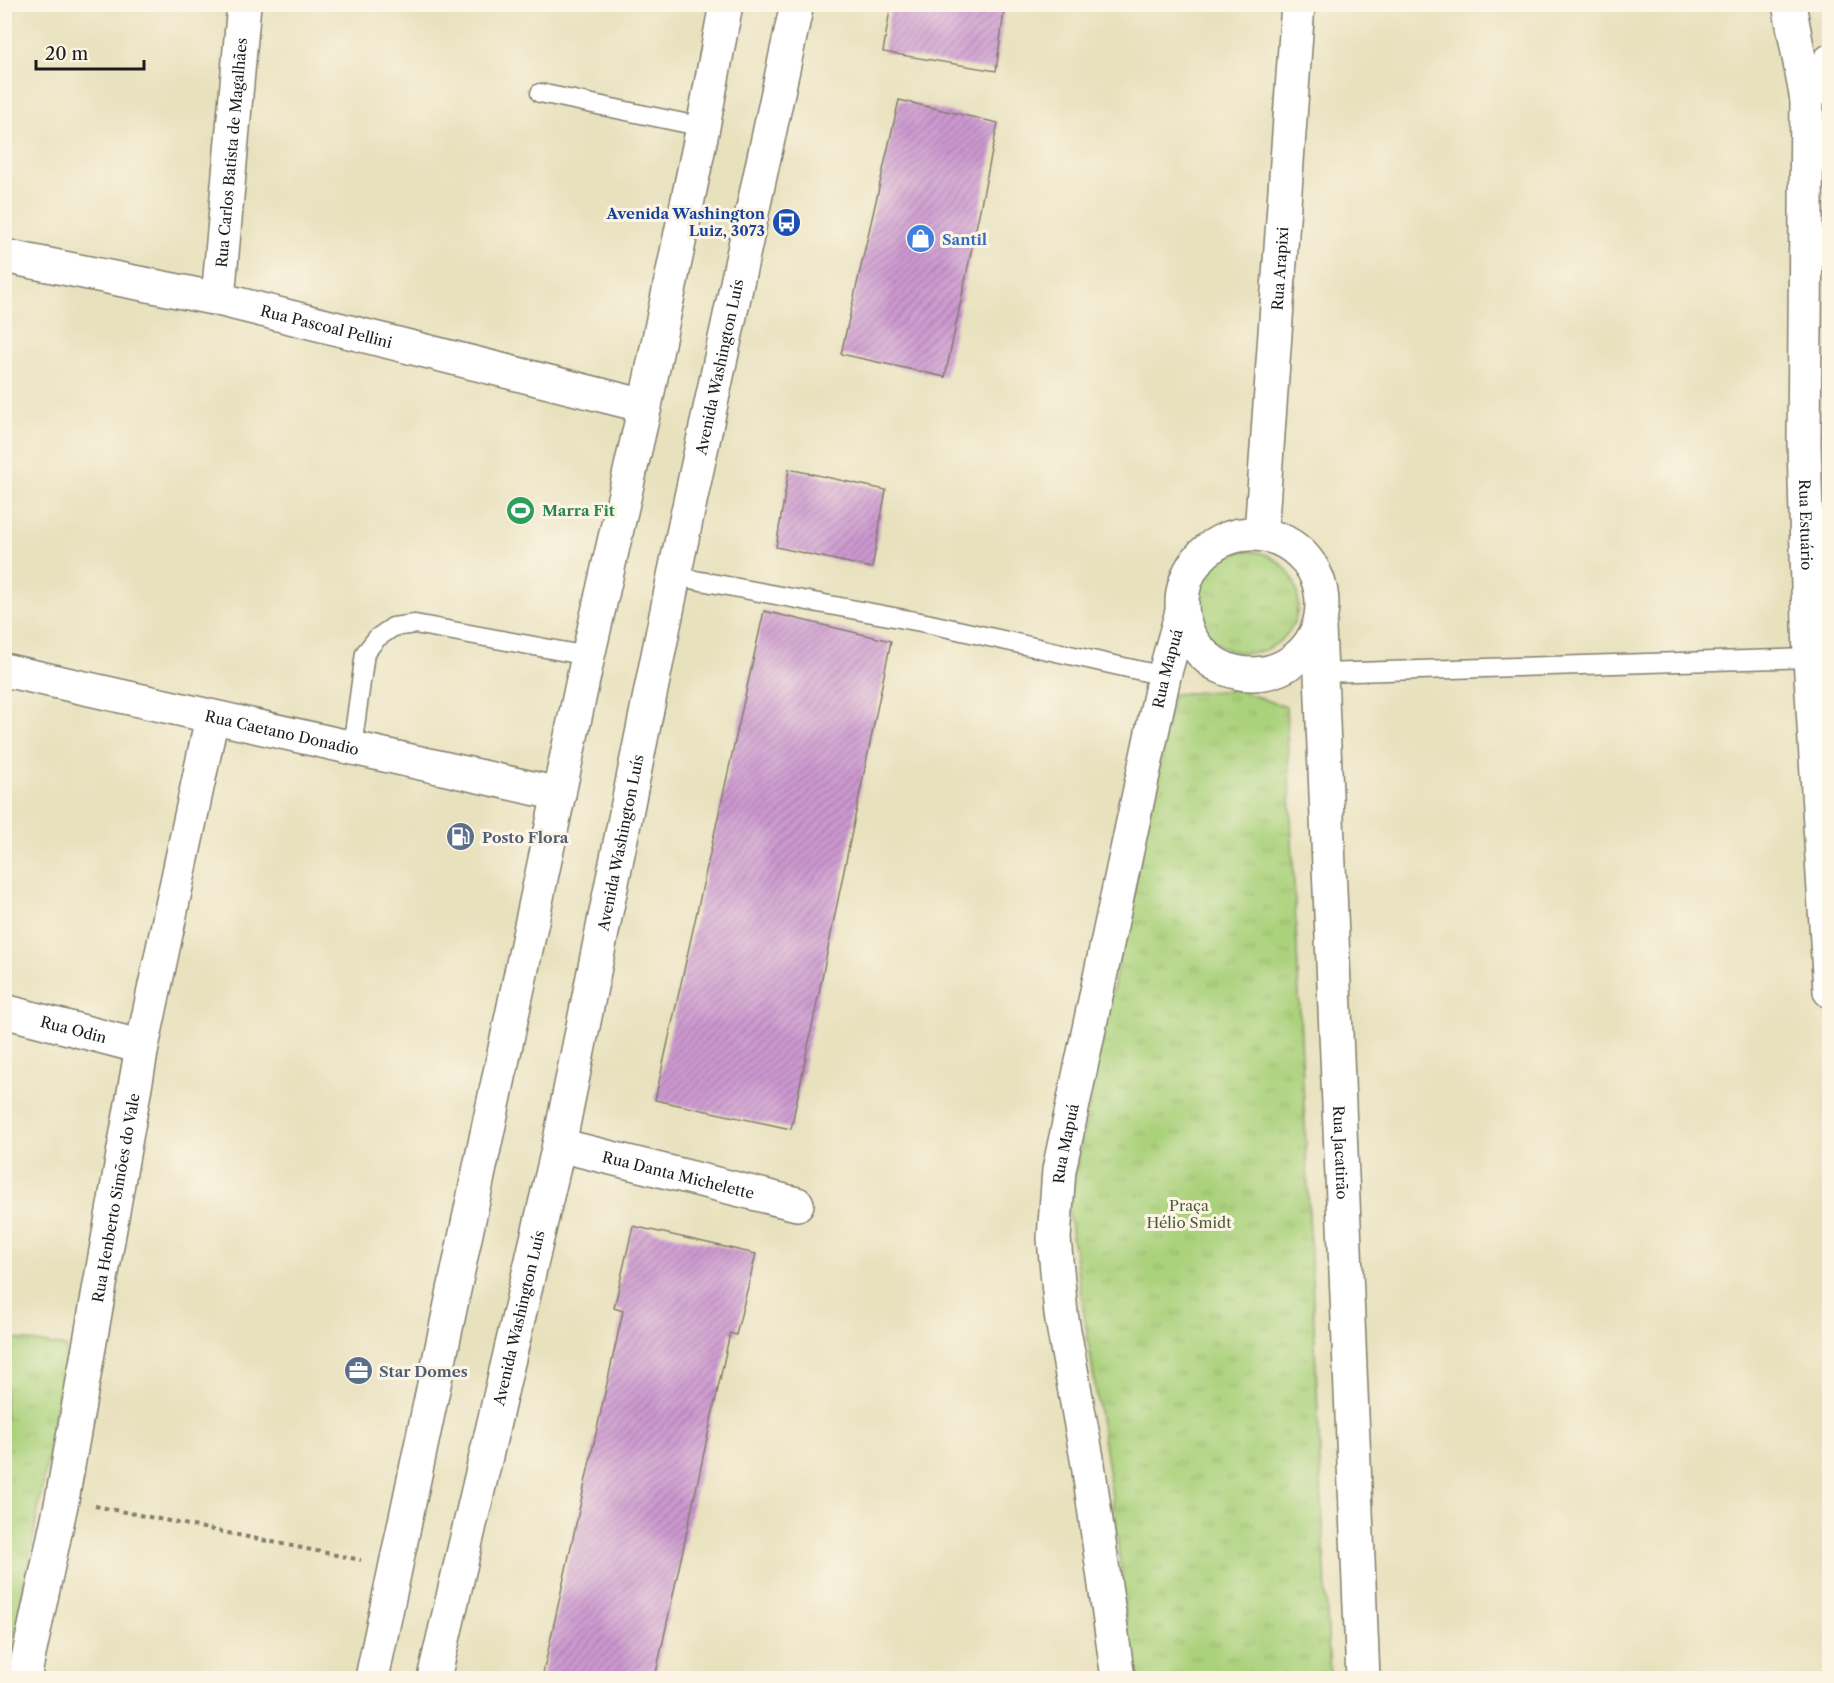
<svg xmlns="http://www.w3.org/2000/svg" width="1834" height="1683" font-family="'Libre Caslon Text',serif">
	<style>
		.park { fill: url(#park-tufts); stroke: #63764c; stroke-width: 1.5 }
		.building { fill: url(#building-hatch) }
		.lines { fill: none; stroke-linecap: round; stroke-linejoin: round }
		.service-casing { stroke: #827e6d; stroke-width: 21 }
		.minor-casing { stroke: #827e6d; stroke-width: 36 }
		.trunk-casing { stroke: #827e6d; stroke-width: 36 }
		.path { stroke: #827e6d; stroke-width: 4; stroke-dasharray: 4.5 4.5; stroke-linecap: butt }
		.service { stroke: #fff; stroke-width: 18 }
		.minor { stroke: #fff; stroke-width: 33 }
		.trunk { stroke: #fff; stroke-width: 33 }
		.labels { text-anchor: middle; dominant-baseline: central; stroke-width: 6; stroke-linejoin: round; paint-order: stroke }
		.street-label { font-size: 15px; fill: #1c1c1c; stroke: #fcf5e5 }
		.transit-label { font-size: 15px; font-weight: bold; fill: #164399; stroke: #fcf5e5; text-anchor: end }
		.shop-label { font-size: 15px; font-weight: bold; fill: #366cbe; stroke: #fcf5e5; text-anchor: start }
		.leisure-label { font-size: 15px; font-weight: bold; fill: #27864d; stroke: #fcf5e5; text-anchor: start }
		.service-label { font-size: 15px; font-weight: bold; fill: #4e5e75; stroke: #fcf5e5; text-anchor: start }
		.park-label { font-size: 15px; fill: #4e5b3d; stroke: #fcf5e5 }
	</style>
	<defs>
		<pattern id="park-tufts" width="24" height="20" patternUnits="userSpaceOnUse" patternTransform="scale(1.5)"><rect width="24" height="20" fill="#aad17b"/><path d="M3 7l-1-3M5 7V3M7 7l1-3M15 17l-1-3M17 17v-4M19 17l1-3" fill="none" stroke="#92b36a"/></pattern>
		<pattern id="building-hatch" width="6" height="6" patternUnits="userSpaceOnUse" patternTransform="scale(1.5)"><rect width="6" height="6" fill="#cc98d0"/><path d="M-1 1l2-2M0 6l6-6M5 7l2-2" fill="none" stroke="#a57ba8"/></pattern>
	</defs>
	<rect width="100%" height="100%" fill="#fcf5e5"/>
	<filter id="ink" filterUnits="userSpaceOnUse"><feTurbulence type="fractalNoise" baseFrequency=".0167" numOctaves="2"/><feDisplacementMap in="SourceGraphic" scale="12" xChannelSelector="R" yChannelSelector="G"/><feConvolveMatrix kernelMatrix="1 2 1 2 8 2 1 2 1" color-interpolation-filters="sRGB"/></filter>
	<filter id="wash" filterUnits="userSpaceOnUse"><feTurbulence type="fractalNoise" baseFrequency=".008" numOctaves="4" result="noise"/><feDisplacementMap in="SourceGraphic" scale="24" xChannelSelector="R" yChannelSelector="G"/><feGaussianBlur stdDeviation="1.35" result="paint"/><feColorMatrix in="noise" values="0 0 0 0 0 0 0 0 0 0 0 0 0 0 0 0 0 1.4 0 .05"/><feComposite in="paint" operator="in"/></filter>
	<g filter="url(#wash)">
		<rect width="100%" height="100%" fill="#e8e1be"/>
		<!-- park -->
		<g class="park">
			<circle cx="1247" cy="602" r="51"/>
			<path d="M 1238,690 L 1286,707 L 1330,1678 L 1132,1678 L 1115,1516 L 1068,1209 L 1173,694 Z"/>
			<path d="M 5,1337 L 67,1347 L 22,1602 L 5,1678 Z"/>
		</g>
		<g id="blocks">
			<!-- building -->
			<g class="building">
				<path d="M 891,4 L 1005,4 L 996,71 L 883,52 Z"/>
				<path d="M 899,100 L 998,123 L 945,377 L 841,354 Z"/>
				<path d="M 789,469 L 886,490 L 872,568 L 776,547 Z"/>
				<path d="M 764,611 L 891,641 L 791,1129 L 655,1100 Z"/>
				<path d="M 633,1226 L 756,1254 L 736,1335 L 730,1333 L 655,1678 L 542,1678 L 623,1311 L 614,1308 Z"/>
			</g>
		</g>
	</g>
	<g filter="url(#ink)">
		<use href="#blocks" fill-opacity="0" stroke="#827e6d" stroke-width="1.5"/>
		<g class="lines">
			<defs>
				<g id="service">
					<path d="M 540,93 L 703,127"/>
					<path d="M 674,576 L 926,623 L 1164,676"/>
					<path d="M 1322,673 L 1810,658"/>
					<path d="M 352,748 L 365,653 L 377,638 L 393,627 L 415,624 L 588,656"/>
				</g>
				<g id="minor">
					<path d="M 1789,4 L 1807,100"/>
					<path id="s1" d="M 1830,61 L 1807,100 L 1804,443 L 1810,658 L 1830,991"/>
					<path id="s2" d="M 4,256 L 218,299 L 645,406"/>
					<path id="s3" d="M 218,299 L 244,4"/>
					<circle cx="1252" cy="604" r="70"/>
					<path id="s4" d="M 1261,534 L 1298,4"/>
					<path id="s5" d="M 1319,627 L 1363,1678"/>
					<path id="s6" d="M 4,670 L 559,794"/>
					<path id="s7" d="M 4,1011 L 142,1047"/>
					<path id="s8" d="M 559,1145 L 797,1204"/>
					<path id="s9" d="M 24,1678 L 62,1500 L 142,1047 L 212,717"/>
					<path id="s10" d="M 1118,1678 L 1088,1464 L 1061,1314 L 1054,1238 L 1059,1170 L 1164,676 L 1181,615"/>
				</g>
				<g id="trunk">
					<path d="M 372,1678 L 588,656 L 645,406 L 703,127 L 726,4"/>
					<path id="s11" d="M 434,1678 L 559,1145 L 674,576 L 797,4"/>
				</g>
			</defs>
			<!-- service casing -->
			<use href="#service" class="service-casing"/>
			<!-- minor casing -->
			<use href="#minor" class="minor-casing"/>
			<!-- trunk casing -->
			<use href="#trunk" class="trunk-casing"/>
			<!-- path -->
			<path class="path" d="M 95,1506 L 361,1560"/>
			<!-- service -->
			<use href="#service" class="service"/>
			<!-- minor -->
			<use href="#minor" class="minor"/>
			<!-- trunk -->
			<use href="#trunk" class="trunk"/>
		</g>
	</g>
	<!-- icons -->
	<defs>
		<symbol id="bus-disc" viewBox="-11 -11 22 22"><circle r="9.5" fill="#1a4fb4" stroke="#fcf5e5"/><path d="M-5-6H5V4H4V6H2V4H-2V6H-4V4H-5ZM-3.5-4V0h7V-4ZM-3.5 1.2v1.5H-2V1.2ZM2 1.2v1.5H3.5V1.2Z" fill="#fff"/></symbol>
		<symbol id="shop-disc" viewBox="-11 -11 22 22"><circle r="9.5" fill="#3f7fe0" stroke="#fcf5e5"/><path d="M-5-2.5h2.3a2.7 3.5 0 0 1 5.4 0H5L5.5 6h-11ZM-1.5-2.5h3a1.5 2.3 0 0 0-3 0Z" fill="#fff"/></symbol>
		<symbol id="stadium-disc" viewBox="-11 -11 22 22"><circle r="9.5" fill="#2e9e5b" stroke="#fcf5e5"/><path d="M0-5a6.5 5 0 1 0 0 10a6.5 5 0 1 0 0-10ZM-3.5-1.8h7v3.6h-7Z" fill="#fff"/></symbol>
		<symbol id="fuel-disc" viewBox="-11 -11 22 22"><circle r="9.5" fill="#5c6f8a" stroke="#fcf5e5"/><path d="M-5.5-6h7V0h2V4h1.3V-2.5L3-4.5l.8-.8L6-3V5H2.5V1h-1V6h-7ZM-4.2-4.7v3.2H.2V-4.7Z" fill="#fff"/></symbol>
		<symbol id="office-disc" viewBox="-11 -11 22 22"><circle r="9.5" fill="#5c6f8a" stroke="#fcf5e5"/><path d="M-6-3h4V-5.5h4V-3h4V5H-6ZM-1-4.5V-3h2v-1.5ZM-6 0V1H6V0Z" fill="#fff"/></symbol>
	</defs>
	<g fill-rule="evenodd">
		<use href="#bus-disc" x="770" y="206" width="33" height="33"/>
		<use href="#shop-disc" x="904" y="222" width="33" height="33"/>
		<use href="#stadium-disc" x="504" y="494" width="33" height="33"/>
		<use href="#fuel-disc" x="444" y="820" width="33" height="33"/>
		<use href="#office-disc" x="342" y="1354" width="33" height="33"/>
	</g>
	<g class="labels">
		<!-- street labels -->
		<g class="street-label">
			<text stroke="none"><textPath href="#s3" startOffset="147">Rua Carlos Batista de Magalhães</textPath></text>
			<text stroke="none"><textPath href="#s4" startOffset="266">Rua Arapixi</textPath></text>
			<text stroke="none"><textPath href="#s2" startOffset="330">Rua Pascoal Pellini</textPath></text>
			<text stroke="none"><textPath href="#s11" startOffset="1342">Avenida Washington Luís</textPath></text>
			<text stroke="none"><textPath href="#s1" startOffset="470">Rua Estuário</textPath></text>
			<text stroke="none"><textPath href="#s10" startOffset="1026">Rua Mapuá</textPath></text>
			<text stroke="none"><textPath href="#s6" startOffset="285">Rua Caetano Donadio</textPath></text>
			<text stroke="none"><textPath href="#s11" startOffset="856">Avenida Washington Luís</textPath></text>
			<text stroke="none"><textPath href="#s7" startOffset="72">Rua Odin</textPath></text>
			<text stroke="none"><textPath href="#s10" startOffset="540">Rua Mapuá</textPath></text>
			<text stroke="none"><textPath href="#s5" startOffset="526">Rua Jacatirão</textPath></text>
			<text stroke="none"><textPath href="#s8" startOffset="123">Rua Danta Michelette</textPath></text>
			<text stroke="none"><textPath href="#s9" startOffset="489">Rua Henberto Simões do Vale</textPath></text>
			<text stroke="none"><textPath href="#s11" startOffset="370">Avenida Washington Luís</textPath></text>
		</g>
		<!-- transit labels -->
		<g class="transit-label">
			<text x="765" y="213">Avenida Washington<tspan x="765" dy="17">Luiz, 3073</tspan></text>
		</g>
		<!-- shop labels -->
		<g class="shop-label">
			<text x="942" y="239">Santil</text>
		</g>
		<!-- leisure labels -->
		<g class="leisure-label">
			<text x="542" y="510">Marra Fit</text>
		</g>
		<!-- service labels -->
		<g class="service-label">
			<text x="482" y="837">Posto Flora</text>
			<text x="379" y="1371">Star Domes</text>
		</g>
		<!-- park labels -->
		<g class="park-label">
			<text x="1189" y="1205">Praça<tspan x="1189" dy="17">Hélio Smidt</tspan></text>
		</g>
	</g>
	<!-- margin -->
	<rect width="1834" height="1683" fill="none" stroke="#fcf5e5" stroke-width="24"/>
	<!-- scale -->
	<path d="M36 60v9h108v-9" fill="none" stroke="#1c1c1c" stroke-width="3"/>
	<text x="45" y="60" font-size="18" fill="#1c1c1c" stroke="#fcf5e5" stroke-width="4.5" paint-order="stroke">20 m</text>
</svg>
